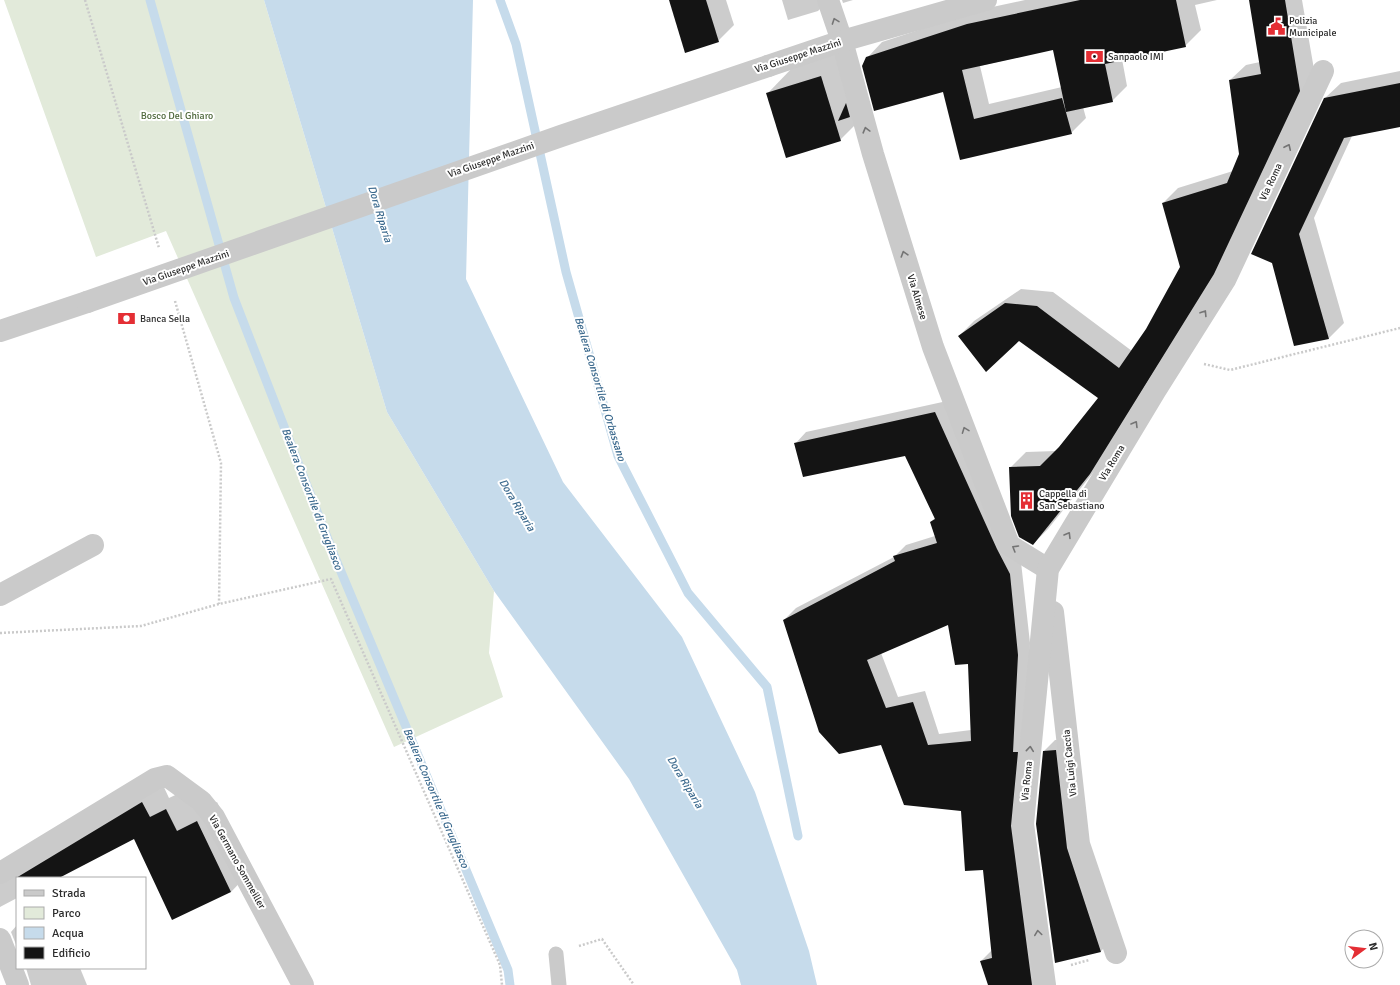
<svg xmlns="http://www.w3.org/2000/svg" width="1400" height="985" font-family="Signika,sans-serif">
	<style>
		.green { fill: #e2eada }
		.water { fill: #c6dbeb }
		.shadow { fill: #0003; fill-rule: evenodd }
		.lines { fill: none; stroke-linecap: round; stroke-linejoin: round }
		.stream { stroke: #c6dbeb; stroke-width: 9 }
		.building { fill: #141414; fill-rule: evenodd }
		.path { stroke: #cacaca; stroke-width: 2.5; stroke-dasharray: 2 2; stroke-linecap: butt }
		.service { stroke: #cacaca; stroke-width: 15 }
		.minor { stroke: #cacaca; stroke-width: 22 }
		.tertiary { stroke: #cacaca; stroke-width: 22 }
		.tertiary-bridge { stroke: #cacaca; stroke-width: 22 }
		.oneway { stroke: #747474 }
		.labels { text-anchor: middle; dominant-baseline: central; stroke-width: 4; stroke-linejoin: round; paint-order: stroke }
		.poi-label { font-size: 10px; fill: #2d2d2d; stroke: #fff; text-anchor: start }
		.street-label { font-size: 10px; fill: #2d2d2d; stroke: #fff }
		.park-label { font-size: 10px; fill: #4e683b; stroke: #fff }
		.water-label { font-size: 11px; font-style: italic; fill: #3c6a8e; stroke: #fff }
	</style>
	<rect width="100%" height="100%" fill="#fff"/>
	<!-- green -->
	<path class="green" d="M 4,0 L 264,0 L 387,412 L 494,591 L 489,653 L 503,697 L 394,747 L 166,231 L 96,257 Z"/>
	<!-- water -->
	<path class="water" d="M 264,0 L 473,0 L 466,279 L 563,482 L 682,637 L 755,792 L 809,951 L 817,985 L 741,985 L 737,970 L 629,779 L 494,591 L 387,412 Z"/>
	<!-- shadow -->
	<g class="shadow">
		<path d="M 670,0 L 726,0 L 734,25 L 718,41 Z"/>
		<path d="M 782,0 L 829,0 L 818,11 L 788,20 Z"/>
		<path d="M 842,0 L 853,0 L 843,3 Z"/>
		<path d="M 1025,0 L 1217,0 L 1195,5 L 1201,30 L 1185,46 L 1122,59 L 1127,86 L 1112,101 L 1083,107 L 1086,118 L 1071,133 L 961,159 L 944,91 L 867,58 L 882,42 L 983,9 ZM 1053,49 L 1062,87 L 989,104 L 980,66 Z"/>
		<path d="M 1250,0 L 1302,0 L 1315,75 L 1229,258 L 1105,458 L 1048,529 L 1033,544 L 1010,468 L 1026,452 L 1056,451 L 1099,398 L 1019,340 L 959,336 L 974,321 L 1021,289 L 1053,292 L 1132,351 L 1147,330 L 1181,267 L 1163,203 L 1178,188 L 1233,171 L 1240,154 L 1230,80 L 1246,65 L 1260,62 Z"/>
		<path d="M 850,48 L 869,111 L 840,140 L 767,94 L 795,65 Z"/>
		<path d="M 1400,71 L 1400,126 L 1352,136 L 1314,218 L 1344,323 L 1329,338 L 1295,345 L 1273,263 L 1325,98 L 1341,83 Z"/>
		<path d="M 947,401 L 1021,562 L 1030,643 L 1022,813 L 1052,985 L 989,985 L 981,961 L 992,950 L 984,868 L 962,810 L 784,620 L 796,608 L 894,557 L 906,545 L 935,536 L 931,522 L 935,518 L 906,455 L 795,444 L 806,432 ZM 948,623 L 969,663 L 971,730 L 939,734 L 925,691 L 898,697 L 881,653 Z"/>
		<path d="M 1067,739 L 1078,836 L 1112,940 L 1101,951 L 1055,962 L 1044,751 L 1055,740 Z"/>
		<path d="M 162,783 L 169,798 L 186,790 L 197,812 L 217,802 L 250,872 L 231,892 L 135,838 L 57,878 L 17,878 L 17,898 L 0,907 L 0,881 Z"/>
		<path d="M 17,925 L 17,947 L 11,932 Z"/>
		<path d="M 26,968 L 80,968 L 87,985 L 31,985 Z"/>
	</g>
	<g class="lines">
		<!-- stream -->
		<g class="stream">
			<path d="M 150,0 L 234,298 L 334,555 L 508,970 L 510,985"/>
			<path d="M 500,0 L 516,44 L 566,272 L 618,456 L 688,593 L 767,687 L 798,836"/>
		</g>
	</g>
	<!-- building -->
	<g class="building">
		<path d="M 669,0 L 706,0 L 719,42 L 685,53 Z"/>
		<path d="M 1080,0 L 1176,0 L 1186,47 L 1105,64 L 1113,102 L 1066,112 L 1053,50 L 962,70 L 974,119 L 1062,98 L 1072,134 L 960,160 L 943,92 L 874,111 L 862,66 L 866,57 L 967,24 Z"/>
		<path d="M 1249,0 L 1285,0 L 1300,91 L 1214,274 L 1090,474 L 1033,545 L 1019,537 L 1011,516 L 1009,467 L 1040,466 L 1059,447 L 1098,398 L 1019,341 L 986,372 L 958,336 L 1005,303 L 1037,306 L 1119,368 L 1146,329 L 1180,267 L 1162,203 L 1227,183 L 1239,154 L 1229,80 L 1261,74 Z"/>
		<path d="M 821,76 L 841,141 L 786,158 L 766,93 Z"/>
		<path d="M 1400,83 L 1400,127 L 1344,138 L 1299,234 L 1329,339 L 1294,346 L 1272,263 L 1251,254 L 1324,98 Z"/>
		<path d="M 846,103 L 850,117 L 838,121 Z"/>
		<path d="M 935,412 L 997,549 L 1010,574 L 1018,655 L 1013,752 L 1018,752 L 1011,826 L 1032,985 L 988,985 L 980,961 L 992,958 L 983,870 L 965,871 L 961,811 L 904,805 L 881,745 L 839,754 L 819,732 L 783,620 L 895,561 L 893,556 L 937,543 L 930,522 L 935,519 L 905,456 L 803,477 L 794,443 ZM 948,625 L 955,665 L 968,664 L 971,741 L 928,745 L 913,702 L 886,708 L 867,660 Z"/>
		<path d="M 1056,750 L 1067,848 L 1101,952 L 1055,963 L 1036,824 L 1043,751 Z"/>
		<path d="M 142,802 L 150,817 L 166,809 L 177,831 L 197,821 L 231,892 L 172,920 L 134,839 L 59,878 L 16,878 Z"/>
	</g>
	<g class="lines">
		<!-- path -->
		<g class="path">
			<path d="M 85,0 L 159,248"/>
			<path d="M 175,301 L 221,463 L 219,604"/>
			<path d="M 1204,364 L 1230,370 L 1400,328"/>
			<path d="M 0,633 L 141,626 L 219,604 L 331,579 L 500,965 L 502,985"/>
			<path d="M 579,946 L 602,939 L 634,985"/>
			<path d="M 1071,965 L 1089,960"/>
		</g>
		<!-- service -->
		<path class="service" d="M 556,954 L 559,985"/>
		<!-- minor -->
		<g class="minor">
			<path d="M 828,0 L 842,41 L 873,154 L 933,347 L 1009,545 L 1048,569"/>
			<path d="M 0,595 L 93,545"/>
			<path d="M 1053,612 L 1079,844 L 1116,953"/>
			<path d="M 0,873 L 155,779 L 167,776 L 201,801 L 214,817 L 303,985"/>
			<path d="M 0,939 L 18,985"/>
			<path d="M 1045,985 L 1023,824 L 1048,569 L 1155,391 L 1225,280 L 1323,71"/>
		</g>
		<!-- tertiary -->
		<g class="tertiary">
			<path d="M 768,66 L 842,41 L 986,0"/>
			<path d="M 0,331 L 87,302"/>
		</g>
		<!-- tertiary-bridge -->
		<path class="tertiary-bridge" d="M 87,302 L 561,136 L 768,66"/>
	</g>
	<!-- one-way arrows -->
	<defs><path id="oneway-chevron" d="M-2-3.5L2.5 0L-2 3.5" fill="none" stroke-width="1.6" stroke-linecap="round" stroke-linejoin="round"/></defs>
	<g class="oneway">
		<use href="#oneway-chevron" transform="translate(835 21) rotate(-110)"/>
		<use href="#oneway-chevron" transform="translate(866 130) rotate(-105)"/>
		<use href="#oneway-chevron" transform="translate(1288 147) rotate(-65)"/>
		<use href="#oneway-chevron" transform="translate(904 254) rotate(-107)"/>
		<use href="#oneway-chevron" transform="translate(1204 313) rotate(-58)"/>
		<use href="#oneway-chevron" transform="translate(1135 424) rotate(-59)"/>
		<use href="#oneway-chevron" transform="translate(965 430) rotate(-111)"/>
		<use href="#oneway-chevron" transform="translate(1068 535) rotate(-59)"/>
		<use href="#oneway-chevron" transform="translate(1015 548) rotate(-149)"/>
		<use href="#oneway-chevron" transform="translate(1030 749) rotate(-84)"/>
		<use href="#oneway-chevron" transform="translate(1038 933) rotate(-98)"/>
	</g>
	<!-- icons -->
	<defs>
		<symbol id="civic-bare" viewBox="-9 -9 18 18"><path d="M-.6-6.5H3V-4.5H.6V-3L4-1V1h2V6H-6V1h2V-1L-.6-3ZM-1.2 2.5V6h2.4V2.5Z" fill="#e42e34" stroke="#fff" stroke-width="2.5" paint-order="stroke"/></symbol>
		<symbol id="bank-bare" viewBox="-9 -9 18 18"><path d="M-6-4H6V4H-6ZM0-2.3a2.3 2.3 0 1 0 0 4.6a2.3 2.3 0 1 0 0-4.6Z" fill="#e42e34" stroke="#fff" stroke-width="2.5" paint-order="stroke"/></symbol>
		<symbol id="building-bare" viewBox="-9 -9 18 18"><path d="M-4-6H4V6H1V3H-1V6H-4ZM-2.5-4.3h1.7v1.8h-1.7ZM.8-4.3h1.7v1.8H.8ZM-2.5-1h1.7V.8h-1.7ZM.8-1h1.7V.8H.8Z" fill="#e42e34" stroke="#fff" stroke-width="2.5" paint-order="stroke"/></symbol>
	</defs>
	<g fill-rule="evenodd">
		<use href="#civic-bare" x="1264" y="14" width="25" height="25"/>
		<use href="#bank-bare" x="1082" y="44" width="25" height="25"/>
		<use href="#bank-bare" x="114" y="306" width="25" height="25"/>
		<use href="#building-bare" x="1014" y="488" width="25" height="25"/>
	</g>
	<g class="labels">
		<!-- poi labels -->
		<g class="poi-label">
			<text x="1289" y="21">Polizia<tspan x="1289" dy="12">Municipale</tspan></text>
			<text x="1108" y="57">Sanpaolo IMI</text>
			<text x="140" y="319">Banca Sella</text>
			<text x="1039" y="494">Cappella di<tspan x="1039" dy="12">San Sebastiano</tspan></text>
		</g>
		<!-- street labels -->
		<g class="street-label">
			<text transform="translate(798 56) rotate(-18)">Via Giuseppe Mazzini</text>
			<text transform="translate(491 160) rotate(-19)">Via Giuseppe Mazzini</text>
			<text transform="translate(1271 182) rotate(-65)">Via Roma</text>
			<text transform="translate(186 268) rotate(-19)">Via Giuseppe Mazzini</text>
			<text transform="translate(917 297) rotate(73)">Via Almese</text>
			<text transform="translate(1112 463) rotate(-59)">Via Roma</text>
			<text transform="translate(1070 763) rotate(-96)">Via Luigi Caccia</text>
			<text transform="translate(1027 781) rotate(-84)">Via Roma</text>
			<text transform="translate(237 862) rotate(61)">Via Germano Sommeiller</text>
		</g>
		<!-- park labels -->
		<g class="park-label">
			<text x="177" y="116">Bosco Del Ghiaro</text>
		</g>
		<!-- water labels -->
		<g class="water-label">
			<text transform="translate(380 214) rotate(73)">Dora Riparia</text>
			<text transform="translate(600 389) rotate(73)">Bealera Consortile di Orbassano</text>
			<text transform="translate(312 499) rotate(69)">Bealera Consortile di Grugliasco</text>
			<text transform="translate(517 505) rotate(59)">Dora Riparia</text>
			<text transform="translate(685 782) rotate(59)">Dora Riparia</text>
			<text transform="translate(436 798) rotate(67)">Bealera Consortile di Grugliasco</text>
		</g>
	</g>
	<!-- legend -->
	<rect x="16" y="877" width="130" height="92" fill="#ffffff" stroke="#ababab"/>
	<rect x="24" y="890" width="20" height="6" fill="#cacaca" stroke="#ababab"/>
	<text x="52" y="897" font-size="12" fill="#2d2d2d">Strada</text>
	<rect x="24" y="907" width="20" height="12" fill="#e2eada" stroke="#ababab"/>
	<text x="52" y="917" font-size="12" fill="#2d2d2d">Parco</text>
	<rect x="24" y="927" width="20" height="12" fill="#c6dbeb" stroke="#ababab"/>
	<text x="52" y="937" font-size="12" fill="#2d2d2d">Acqua</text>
	<rect x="24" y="947" width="20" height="12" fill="#141414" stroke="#ababab"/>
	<text x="52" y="957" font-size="12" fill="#2d2d2d">Edificio</text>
	<!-- north arrow -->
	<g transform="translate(1364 949) rotate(75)"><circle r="19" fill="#ffffff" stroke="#ababab"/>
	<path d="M0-3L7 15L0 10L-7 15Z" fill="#e42e34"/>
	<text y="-6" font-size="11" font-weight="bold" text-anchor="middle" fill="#2d2d2d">N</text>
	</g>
</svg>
